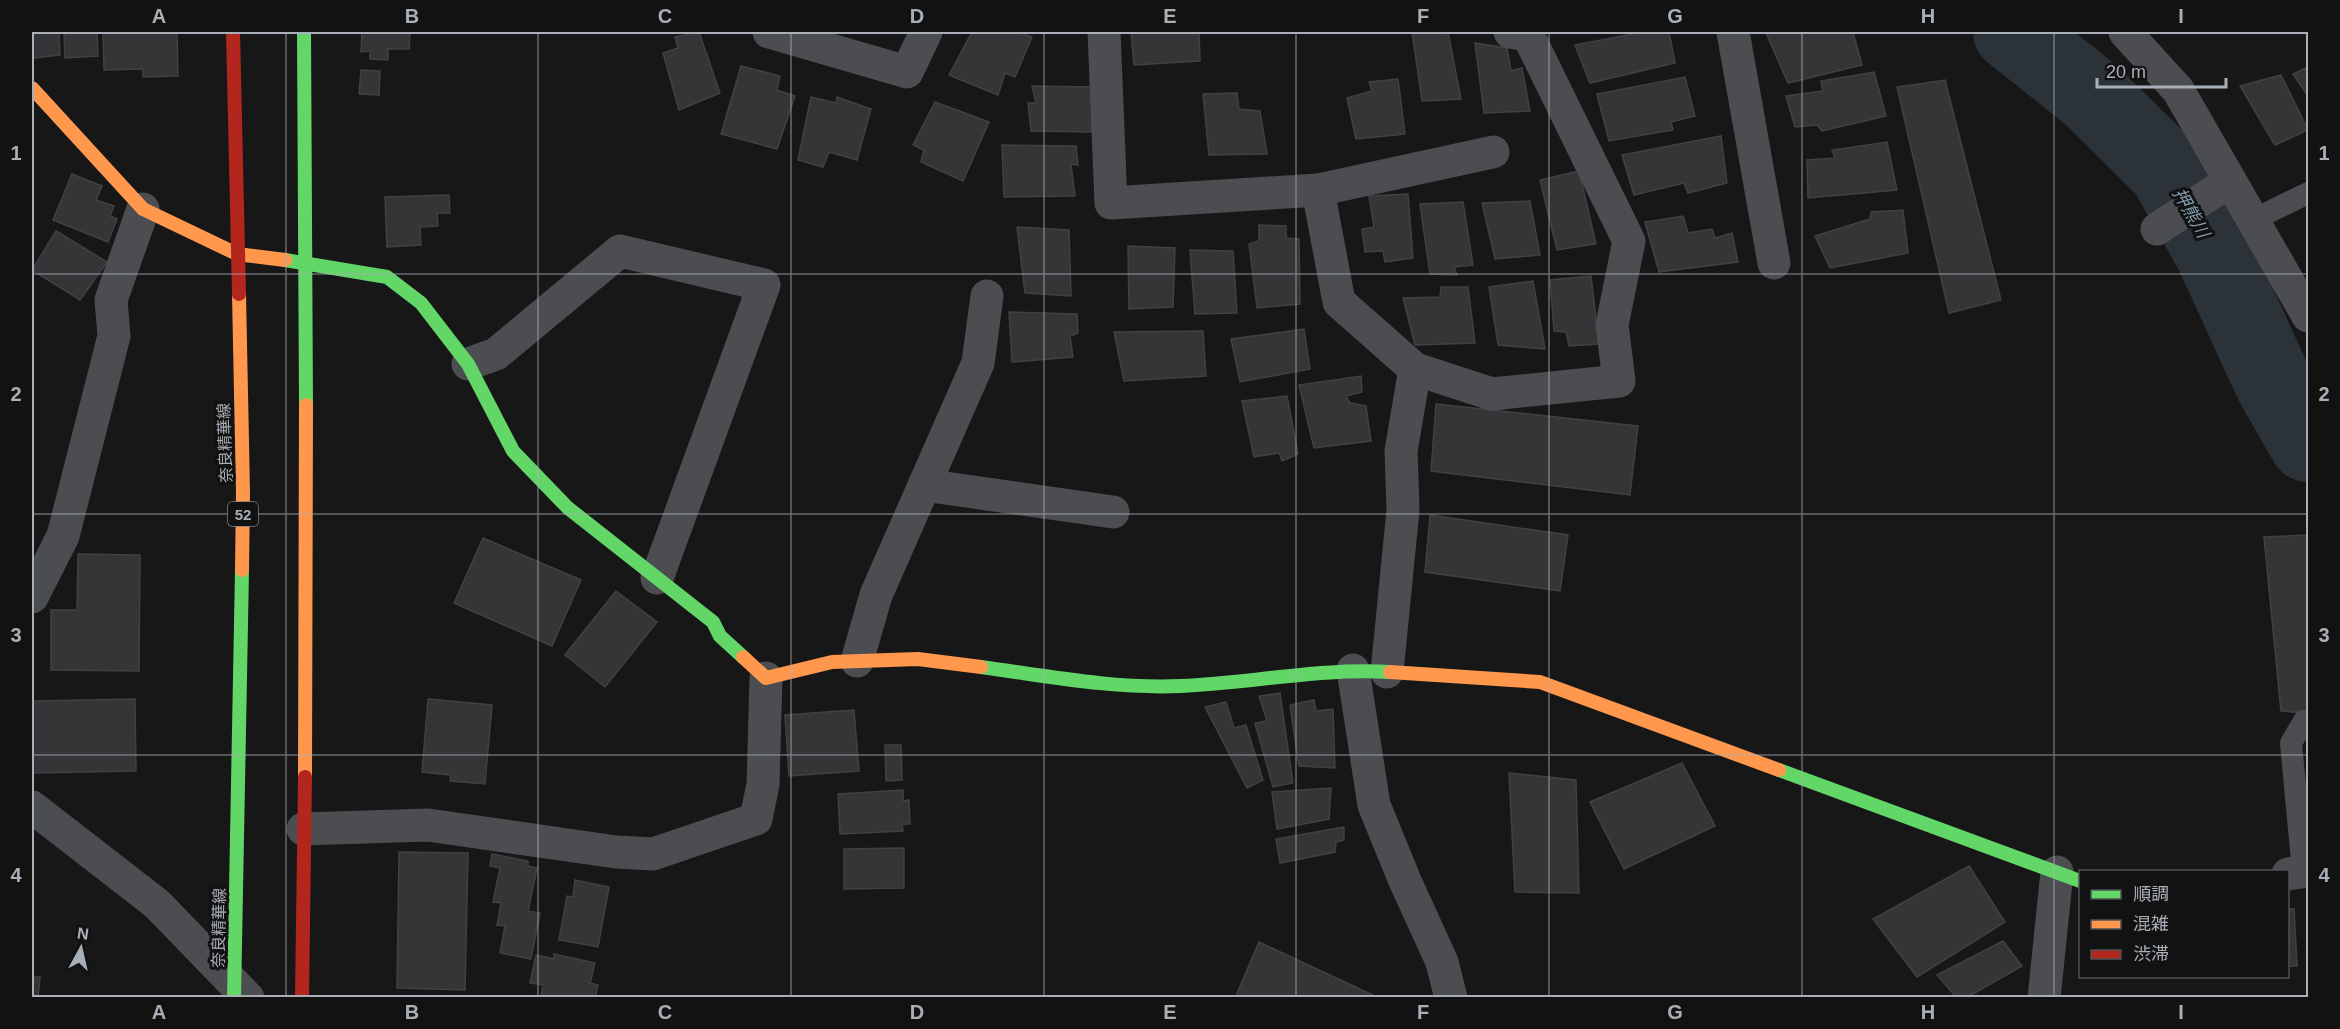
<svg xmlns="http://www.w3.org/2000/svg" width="2340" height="1029" font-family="Helvetica,'Noto Sans JP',sans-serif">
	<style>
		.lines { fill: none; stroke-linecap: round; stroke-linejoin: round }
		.river { stroke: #2b3339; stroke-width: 78 }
		.building { fill: #353537; stroke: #404144; stroke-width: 1.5 }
		.lane { stroke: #4c4d50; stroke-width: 22 }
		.street { stroke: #4c4d50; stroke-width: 33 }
		.fast { stroke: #63d668; stroke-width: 14 }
		.slow { stroke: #ff974d; stroke-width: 14 }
		.jam { stroke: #b3261e; stroke-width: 14 }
		.grid { fill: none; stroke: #a9afb7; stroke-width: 1.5; stroke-opacity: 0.55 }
		.labels { text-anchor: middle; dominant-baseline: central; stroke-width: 6; stroke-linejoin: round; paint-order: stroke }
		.shield { fill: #121213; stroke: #7c8086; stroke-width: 1.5 }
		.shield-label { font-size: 15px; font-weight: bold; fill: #a9afb7 }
		.street-label { font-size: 16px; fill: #a9afb7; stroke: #121213 }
		.water-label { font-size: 18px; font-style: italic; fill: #839fb0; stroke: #121213 }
		.neatline { fill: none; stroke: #a9afb7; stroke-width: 2 }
		.grid-label { font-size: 20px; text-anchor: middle; font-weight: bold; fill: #a9afb7 }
	</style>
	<rect width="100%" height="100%" fill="#171718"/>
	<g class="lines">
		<!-- river -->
		<path class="river" d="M 2012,32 L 2090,94 L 2167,170 L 2214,253 L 2273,382 L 2308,443"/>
	</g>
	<!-- building -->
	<g class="building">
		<path d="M 32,32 L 59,32 L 60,55 L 35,58 L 32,56 Z"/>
		<path d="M 64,32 L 97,32 L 98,56 L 65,58 Z"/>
		<path d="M 103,32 L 177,32 L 178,76 L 143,77 L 143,69 L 104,70 Z"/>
		<path d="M 362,32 L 410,32 L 409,49 L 388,49 L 388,60 L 370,59 L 370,51 L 361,52 Z"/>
		<path d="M 699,32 L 720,93 L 679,110 L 663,53 L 678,48 L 675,37 Z"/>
		<path d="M 972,32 L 1018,32 L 1032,37 L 1015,77 L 1005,73 L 998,95 L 949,75 Z"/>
		<path d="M 1131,32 L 1199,32 L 1200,61 L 1134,65 Z"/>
		<path d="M 1412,32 L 1448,32 L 1461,99 L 1422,101 Z"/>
		<path d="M 1643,32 L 1669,32 L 1675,63 L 1590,83 L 1575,45 Z"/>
		<path d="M 1771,32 L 1853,32 L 1862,65 L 1788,83 L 1766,33 Z"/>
		<path d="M 1475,43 L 1507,48 L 1511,71 L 1522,68 L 1530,111 L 1484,113 Z"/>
		<path d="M 741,66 L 780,76 L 777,90 L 795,96 L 777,149 L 721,134 Z"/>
		<path d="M 2308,67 L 2308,96 L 2293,74 Z"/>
		<path d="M 361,70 L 380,71 L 379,95 L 359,94 Z"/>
		<path d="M 1874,72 L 1886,116 L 1822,131 L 1817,125 L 1795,127 L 1786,96 L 1823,91 L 1821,81 Z"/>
		<path d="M 2281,75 L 2308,130 L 2275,145 L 2240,86 Z"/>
		<path d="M 1685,77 L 1695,116 L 1671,122 L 1673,130 L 1609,141 L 1597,94 Z"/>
		<path d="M 1398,79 L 1405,134 L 1356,139 L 1347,98 L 1372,91 L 1369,82 Z"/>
		<path d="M 1945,80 L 2001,300 L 1949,313 L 1897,87 Z"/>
		<path d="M 1032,86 L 1094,87 L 1091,132 L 1031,131 L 1028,103 L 1036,103 Z"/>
		<path d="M 1237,93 L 1239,109 L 1260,111 L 1267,154 L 1209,155 L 1203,94 Z"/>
		<path d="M 811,97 L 836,103 L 837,97 L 871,109 L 857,160 L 829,152 L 823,167 L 798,160 Z"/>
		<path d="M 935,102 L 989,122 L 963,181 L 921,162 L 924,150 L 913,145 Z"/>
		<path d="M 1721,136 L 1727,183 L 1688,193 L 1684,183 L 1634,195 L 1622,155 Z"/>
		<path d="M 1887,142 L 1897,190 L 1808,198 L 1807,160 L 1835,158 L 1832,150 Z"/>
		<path d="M 1002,145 L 1076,146 L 1078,165 L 1071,164 L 1075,196 L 1004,197 Z"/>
		<path d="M 1579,171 L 1596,244 L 1557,250 L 1540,180 Z"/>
		<path d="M 72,174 L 102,186 L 96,200 L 114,206 L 110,216 L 117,219 L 108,242 L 53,220 Z"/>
		<path d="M 1408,194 L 1413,258 L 1385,262 L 1383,251 L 1365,252 L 1362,229 L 1374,227 L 1369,196 Z"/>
		<path d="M 449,195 L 450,213 L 437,213 L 438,226 L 420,227 L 421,245 L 387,247 L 385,197 Z"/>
		<path d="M 1530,201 L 1540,255 L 1495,259 L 1482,203 Z"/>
		<path d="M 1463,202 L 1473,265 L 1454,267 L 1457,275 L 1430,274 L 1420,204 Z"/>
		<path d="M 1903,210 L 1908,253 L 1830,268 L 1815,236 L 1870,219 L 1871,212 Z"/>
		<path d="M 1683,216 L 1688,233 L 1712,229 L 1715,238 L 1732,233 L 1738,262 L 1659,272 L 1645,222 Z"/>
		<path d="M 1259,225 L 1286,226 L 1286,238 L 1299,239 L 1300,304 L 1257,308 L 1249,244 L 1259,241 Z"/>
		<path d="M 1017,227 L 1069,230 L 1071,296 L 1025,293 Z"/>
		<path d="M 56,231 L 107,262 L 80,300 L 32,270 Z"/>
		<path d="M 1128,246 L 1175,248 L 1173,307 L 1129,309 Z"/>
		<path d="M 1190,250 L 1233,251 L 1237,313 L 1195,314 Z"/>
		<path d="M 1591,276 L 1599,344 L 1569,346 L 1566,332 L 1554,331 L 1550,280 Z"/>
		<path d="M 1533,281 L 1545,349 L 1498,345 L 1489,287 Z"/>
		<path d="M 1441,287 L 1468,287 L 1475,343 L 1415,345 L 1403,298 L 1440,297 Z"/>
		<path d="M 1009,312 L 1077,314 L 1078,333 L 1070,336 L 1073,357 L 1012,362 Z"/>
		<path d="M 1304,329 L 1310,369 L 1240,382 L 1231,339 Z"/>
		<path d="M 1203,331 L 1206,376 L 1124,381 L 1114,332 Z"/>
		<path d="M 1361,376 L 1362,392 L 1346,396 L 1350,403 L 1366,406 L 1371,441 L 1314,448 L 1299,385 Z"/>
		<path d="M 1287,396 L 1298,454 L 1282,461 L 1279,453 L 1254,457 L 1242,401 Z"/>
		<path d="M 1436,404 L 1638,426 L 1630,495 L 1431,471 Z"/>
		<path d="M 1430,515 L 1568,535 L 1560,591 L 1425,572 Z"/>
		<path d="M 2308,535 L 2308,698 L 2306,713 L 2281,711 L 2264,537 Z"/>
		<path d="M 483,538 L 581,580 L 552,646 L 454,603 Z"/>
		<path d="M 78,554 L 140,555 L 139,671 L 51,670 L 51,610 L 77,610 Z"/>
		<path d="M 616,591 L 657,622 L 605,687 L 565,655 Z"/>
		<path d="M 1280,693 L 1293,783 L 1273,787 L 1255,723 L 1267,721 L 1259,696 Z"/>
		<path d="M 135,699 L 136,771 L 32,773 L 32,701 Z"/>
		<path d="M 428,699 L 492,705 L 485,784 L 450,781 L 451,775 L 422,772 Z"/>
		<path d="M 1314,700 L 1316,711 L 1333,709 L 1335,768 L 1299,766 L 1290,705 Z"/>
		<path d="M 1226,702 L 1234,728 L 1246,725 L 1263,780 L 1247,788 L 1205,707 Z"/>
		<path d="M 854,710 L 859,771 L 789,776 L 785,715 Z"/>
		<path d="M 885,745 L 901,745 L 902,780 L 886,781 Z"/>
		<path d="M 1682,763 L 1715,826 L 1624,869 L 1590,802 Z"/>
		<path d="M 1509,773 L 1576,780 L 1579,893 L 1515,892 Z"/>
		<path d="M 1331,788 L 1329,819 L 1277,829 L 1272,792 Z"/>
		<path d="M 903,790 L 903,801 L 909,800 L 910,824 L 902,824 L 903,831 L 840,834 L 838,794 Z"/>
		<path d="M 1344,827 L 1344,840 L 1336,842 L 1335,852 L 1280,863 L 1276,839 Z"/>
		<path d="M 904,848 L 904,888 L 844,889 L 844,849 Z"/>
		<path d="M 399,852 L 468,853 L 465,990 L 397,988 Z"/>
		<path d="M 492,854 L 528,861 L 528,866 L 537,868 L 528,911 L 540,913 L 531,959 L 500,953 L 505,926 L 497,925 L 501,903 L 493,902 L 500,868 L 490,866 Z"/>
		<path d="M 1969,866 L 2005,922 L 1917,977 L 1873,919 Z"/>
		<path d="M 575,880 L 609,887 L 598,947 L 559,940 L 567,896 L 573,897 Z"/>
		<path d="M 2288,909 L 2294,909 L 2297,966 L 2288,966 Z"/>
		<path d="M 2003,941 L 2022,966 L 1966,998 L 1957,998 L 1937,975 Z"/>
		<path d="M 1259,942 L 1379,998 L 1235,998 Z"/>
		<path d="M 554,954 L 595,963 L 590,983 L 598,985 L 595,998 L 541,997 L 543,985 L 530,983 L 536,955 L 554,959 Z"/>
		<path d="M 32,977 L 40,977 L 38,998 L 32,998 Z"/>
	</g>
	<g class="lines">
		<!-- lane -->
		<g class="lane">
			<path d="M 2253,220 L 2308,193"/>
			<path d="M 2303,872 L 2291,743 L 2304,721 L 2308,721"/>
		</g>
		<!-- street -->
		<g class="street">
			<path d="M 769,32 L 907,72 L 926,32"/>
			<path d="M 1104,32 L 1111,203 L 1318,190 L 1339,302 L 1415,369 L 1401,451 L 1403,510 L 1387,672"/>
			<path d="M 1733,32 L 1774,263"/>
			<path d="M 2125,32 L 2178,90 L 2308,316"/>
			<path d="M 1318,190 L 1493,152"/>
			<path d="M 2157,229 L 2230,181"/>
			<path d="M 468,364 L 496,354 L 620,251 L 764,285 L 657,578"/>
			<path d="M 1415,369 L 1492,394 L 1619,381 L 1612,325 L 1629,241 L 1528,35 L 1510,32"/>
			<path d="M 924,485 L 1113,512"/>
			<path d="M 32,597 L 63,536 L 114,336 L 111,300 L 143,209"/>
			<path d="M 857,661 L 876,595 L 978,363 L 987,296"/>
			<path d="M 1353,670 L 1374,805 L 1405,881 L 1442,962 L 1451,998"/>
			<path d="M 32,807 L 157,904 L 248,998"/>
			<path d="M 303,829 L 428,825 L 616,852 L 653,854 L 756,819 L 763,784 L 766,678"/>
			<path d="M 2288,874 L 2308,871"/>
			<path d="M 2044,998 L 2057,872"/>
		</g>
		<!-- fast -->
		<g class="fast">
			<path d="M 304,32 L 306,405"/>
			<path d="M 285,260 L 387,277 L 421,303 L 468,364 L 513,451 L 568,508 L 713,622 L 720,636 L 743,657"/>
			<path d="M 981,667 C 1047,676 1114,689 1181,686 C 1251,683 1320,668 1390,672"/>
			<path d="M 1779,770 L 2080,881"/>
			<path d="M 234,998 L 242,570"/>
		</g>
		<!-- slow -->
		<g class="slow">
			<path d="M 32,88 L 143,209 L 237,254 L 285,260"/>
			<path d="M 239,294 L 243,492 L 242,570"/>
			<path d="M 743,657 L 766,678 L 832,662 L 918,659 L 981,667"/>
			<path d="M 1390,672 L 1540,682 L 1779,770"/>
			<path d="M 305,777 L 306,405"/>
		</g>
		<!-- jam -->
		<g class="jam">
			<path d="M 233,32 L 239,294"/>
			<path d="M 302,998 L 305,777"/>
		</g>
	</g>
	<!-- grid -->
	<path class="grid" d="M 286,32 L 286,998M 538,32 L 538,998M 791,32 L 791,998M 1044,32 L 1044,998M 1296,32 L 1296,998M 1549,32 L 1549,998M 1802,32 L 1802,998M 2054,32 L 2054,998M 32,274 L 2308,274M 32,514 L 2308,514M 32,755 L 2308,755"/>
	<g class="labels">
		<!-- shield labels -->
		<rect class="shield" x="228" y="502" width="30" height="24" rx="4.5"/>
		<g class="shield-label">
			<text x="243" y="514">52</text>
		</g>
		<!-- street labels -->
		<g class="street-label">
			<text transform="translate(225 443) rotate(-92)">奈良精華線</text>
			<text transform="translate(219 928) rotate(-89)">奈良精華線</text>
		</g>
		<!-- water labels -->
		<g class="water-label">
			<text transform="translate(2191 213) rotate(60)">押熊川</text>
		</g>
	</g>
	<!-- border -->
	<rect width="2340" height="1029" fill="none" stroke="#121213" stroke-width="66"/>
	<!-- legend -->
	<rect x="2079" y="870" width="210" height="108" fill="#121213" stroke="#4e5155" stroke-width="1.5"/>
	<rect x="2091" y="890" width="30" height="9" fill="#63d668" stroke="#4e5155" stroke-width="1.5"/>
	<text x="2133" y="900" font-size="18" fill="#a9afb7">順調</text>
	<rect x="2091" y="920" width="30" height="9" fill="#ff974d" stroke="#4e5155" stroke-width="1.5"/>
	<text x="2133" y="930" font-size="18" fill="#a9afb7">混雑</text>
	<rect x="2091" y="950" width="30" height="9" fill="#b3261e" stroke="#4e5155" stroke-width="1.5"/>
	<text x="2133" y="960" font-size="18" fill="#a9afb7">渋滞</text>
	<!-- north arrow -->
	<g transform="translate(81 948) rotate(8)" stroke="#121213" stroke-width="4.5" paint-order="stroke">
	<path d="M0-4.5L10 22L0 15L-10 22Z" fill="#a9afb7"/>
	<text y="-9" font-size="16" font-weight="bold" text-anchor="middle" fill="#a9afb7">N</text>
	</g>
	<!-- scale -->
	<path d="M2097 78v9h129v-9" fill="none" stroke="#a9afb7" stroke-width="3"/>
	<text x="2106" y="78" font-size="18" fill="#a9afb7" stroke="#121213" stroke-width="4.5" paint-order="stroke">20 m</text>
	<rect x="33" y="33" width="2274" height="963" class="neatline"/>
	<g class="grid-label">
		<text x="159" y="23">A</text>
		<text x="412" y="23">B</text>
		<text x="665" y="23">C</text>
		<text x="917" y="23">D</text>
		<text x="1170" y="23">E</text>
		<text x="1423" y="23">F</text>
		<text x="1675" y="23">G</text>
		<text x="1928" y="23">H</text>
		<text x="2181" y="23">I</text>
		<text x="16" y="160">1</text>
		<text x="2324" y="160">1</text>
		<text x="16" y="401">2</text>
		<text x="2324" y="401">2</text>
		<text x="16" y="642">3</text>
		<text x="2324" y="642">3</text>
		<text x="16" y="882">4</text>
		<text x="2324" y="882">4</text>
		<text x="159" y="1019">A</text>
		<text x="412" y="1019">B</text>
		<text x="665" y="1019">C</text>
		<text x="917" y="1019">D</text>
		<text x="1170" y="1019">E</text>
		<text x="1423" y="1019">F</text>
		<text x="1675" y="1019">G</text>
		<text x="1928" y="1019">H</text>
		<text x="2181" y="1019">I</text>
	</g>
</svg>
